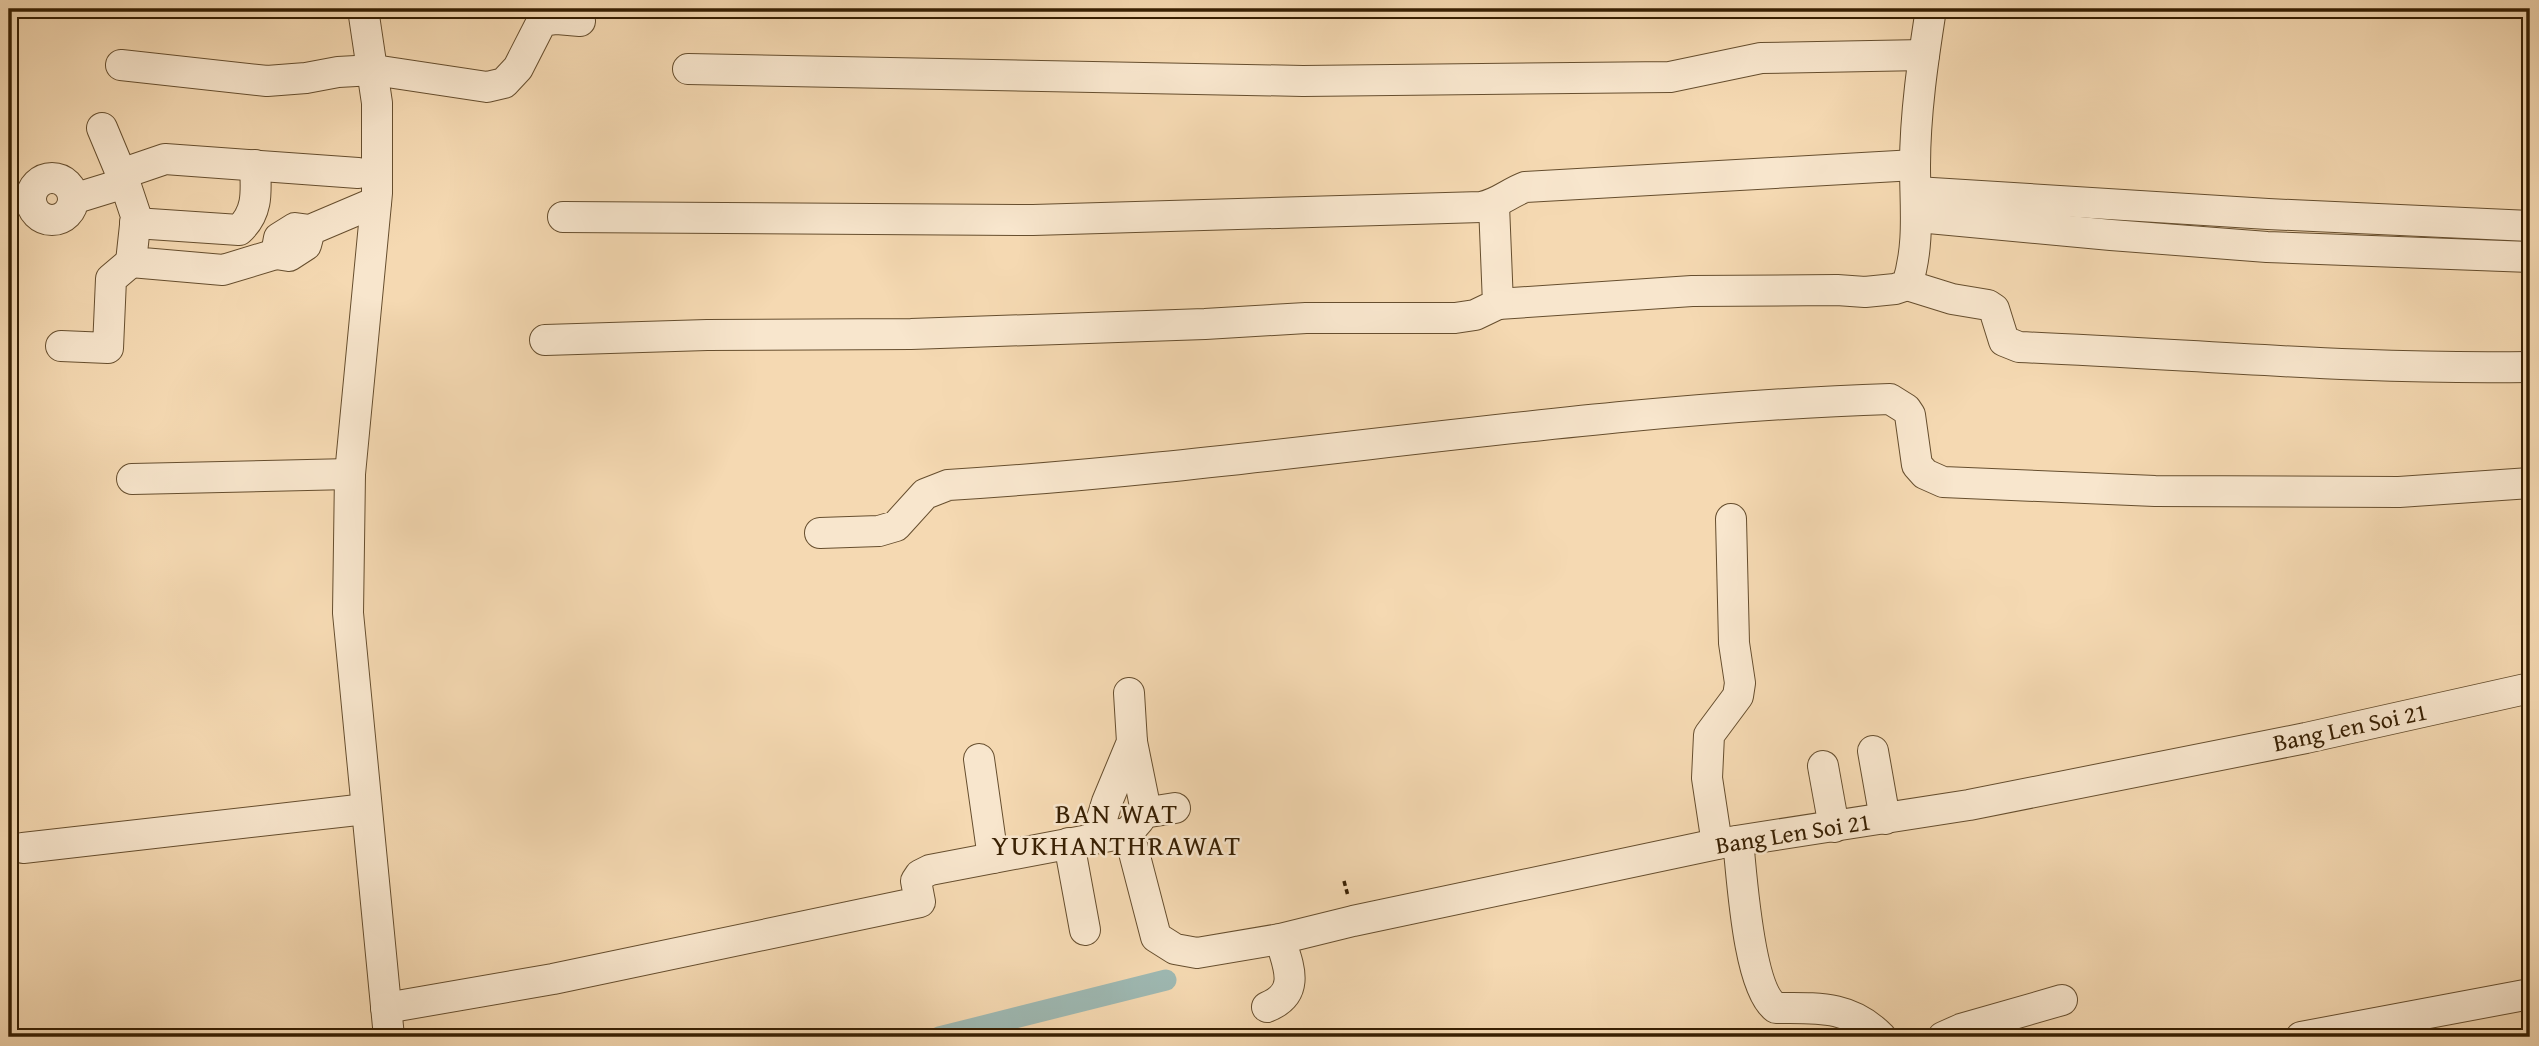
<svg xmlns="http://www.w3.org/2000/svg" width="2539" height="1046" font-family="'Gentium Book Plus',serif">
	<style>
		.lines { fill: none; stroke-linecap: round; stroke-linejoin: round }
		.canal { stroke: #9eb9b3; stroke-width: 21 }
		.minor-casing { stroke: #664e2e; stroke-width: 32 }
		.path { stroke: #371f02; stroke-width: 3.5; stroke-dasharray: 5 3.5; stroke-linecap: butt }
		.minor { stroke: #f8e6cd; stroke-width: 30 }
		.labels { text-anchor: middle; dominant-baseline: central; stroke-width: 5; stroke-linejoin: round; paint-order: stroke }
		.street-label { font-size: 24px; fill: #371f02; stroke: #f8e6cd }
		.quarter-label { font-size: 28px; letter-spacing: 2px; fill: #371f02; stroke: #f8e6cd }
	</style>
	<rect width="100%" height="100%" fill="#f5d9b2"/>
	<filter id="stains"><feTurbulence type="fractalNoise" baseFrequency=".00286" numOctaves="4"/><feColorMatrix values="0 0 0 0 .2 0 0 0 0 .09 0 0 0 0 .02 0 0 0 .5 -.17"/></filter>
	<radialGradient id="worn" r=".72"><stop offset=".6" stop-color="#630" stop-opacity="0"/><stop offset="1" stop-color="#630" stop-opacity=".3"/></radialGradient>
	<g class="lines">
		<!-- canal -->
		<path class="canal" d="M 939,1037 L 1166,980"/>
		<defs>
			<g id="minor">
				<path d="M 363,9 L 377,103 L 377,193 L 350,474 L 348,613 L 389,1037"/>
				<path d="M 121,65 L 267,81 L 306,78 L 338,72 L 374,70 L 487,87 L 504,83 L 518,68 L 542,21 L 557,19 L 580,21"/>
				<path d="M 688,69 L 1303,81 L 1670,77 L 1761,58 L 1924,55"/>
				<path d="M 102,128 L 125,183 L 136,216 L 131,262 L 223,270 L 276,254"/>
				<path d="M 121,174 L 165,159 L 358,173"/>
				<circle cx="52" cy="199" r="21"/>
				<path d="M 1916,192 L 2268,214 L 2530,226"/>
				<path d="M 73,199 L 125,183"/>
				<path d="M 563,217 L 1033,220 L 1481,207 C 1498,204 1509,193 1525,187 L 1915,165"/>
				<path d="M 1918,217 L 2111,235 L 2267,247 L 2530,257"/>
				<path d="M 135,223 L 239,230 C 259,212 256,190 255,165"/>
				<path d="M 310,230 L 306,245 L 289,256 L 276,254 L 279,238 L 295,228 L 310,230 L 376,202"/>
				<path d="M 1907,285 L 1952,299 L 1988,305 L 1994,309 L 2004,341 L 2019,347 C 2189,354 2360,370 2530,367"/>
				<path d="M 1498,304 L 1692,291 L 1837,290 L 1865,292 L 1895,289 L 1907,285 C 1920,245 1915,206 1915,166 C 1915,114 1923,60 1931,9"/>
				<path d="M 545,340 L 707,335 L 911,334 L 1205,324 L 1306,318 L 1455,318 L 1475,315 L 1498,304 L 1494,205"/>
				<path d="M 61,346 L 108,348 L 111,279 L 131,262"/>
				<path d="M 132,479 L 350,474"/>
				<path d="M 820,533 L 879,531 L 896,526 L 925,494 L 948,485 C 1263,466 1574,409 1890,399 L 1906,409 L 1910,415 L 1917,465 L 1925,474 L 1943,482 L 2155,491 L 2399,492 L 2530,483"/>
				<path d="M 1873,751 L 1885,819"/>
				<path d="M 979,759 L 993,858"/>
				<path d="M 1823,766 L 1834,827"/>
				<path d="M 1143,813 L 1175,808"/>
				<path d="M 1126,835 L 1139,820 L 1145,806 L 1132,742"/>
				<path d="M 1096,838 L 1107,802 L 1132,742 L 1129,693"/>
				<path d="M 1738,841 C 1742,876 1748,989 1776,1008 C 1817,1008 1850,1005 1881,1037"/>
				<path d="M 1069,843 L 1085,930"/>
				<path d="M 1717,844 L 1707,778 L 1709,735 L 1738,696 L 1740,683 L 1734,643 L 1731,519"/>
				<path d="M 23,848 L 366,809"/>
				<path d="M 1267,1007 C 1301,993 1289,967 1280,939"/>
				<path d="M 386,1008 L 553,979 L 920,902 L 916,881 L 920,875 L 930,870 L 1120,834 L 1126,835 L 1131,841 L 1156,937 L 1175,949 L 1197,953 L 1280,939 L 1353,921 L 1717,844 L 1969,805 L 2306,738 L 2530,688"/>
				<path d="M 1943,1037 L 1961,1029 L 2062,1000"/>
				<path d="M 2301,1037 L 2530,994"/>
			</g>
		</defs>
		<!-- minor casing -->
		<use href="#minor" class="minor-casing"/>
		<!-- path -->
		<path class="path" d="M 1344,881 L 1348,896"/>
		<!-- minor -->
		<use href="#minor" class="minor"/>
	</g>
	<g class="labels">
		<!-- street labels -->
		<g class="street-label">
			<text transform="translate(2350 727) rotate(-12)">Bang Len Soi 21</text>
			<text transform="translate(1793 833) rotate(-9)">Bang Len Soi 21</text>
		</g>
		<!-- quarter labels -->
		<g class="quarter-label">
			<text x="1117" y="812">BAN WAT<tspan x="1117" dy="32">YUKHANTHRAWAT</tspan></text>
		</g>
	</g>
	<!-- margin -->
	<rect width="2539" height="1046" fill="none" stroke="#f5d9b2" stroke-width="35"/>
	<rect x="10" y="10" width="2518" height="1025" fill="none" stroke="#371f02" stroke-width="3.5"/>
	<rect x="18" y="18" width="2504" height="1011" fill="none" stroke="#371f02" stroke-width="2"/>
	<rect width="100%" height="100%" filter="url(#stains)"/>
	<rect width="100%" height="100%" fill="url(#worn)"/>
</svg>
